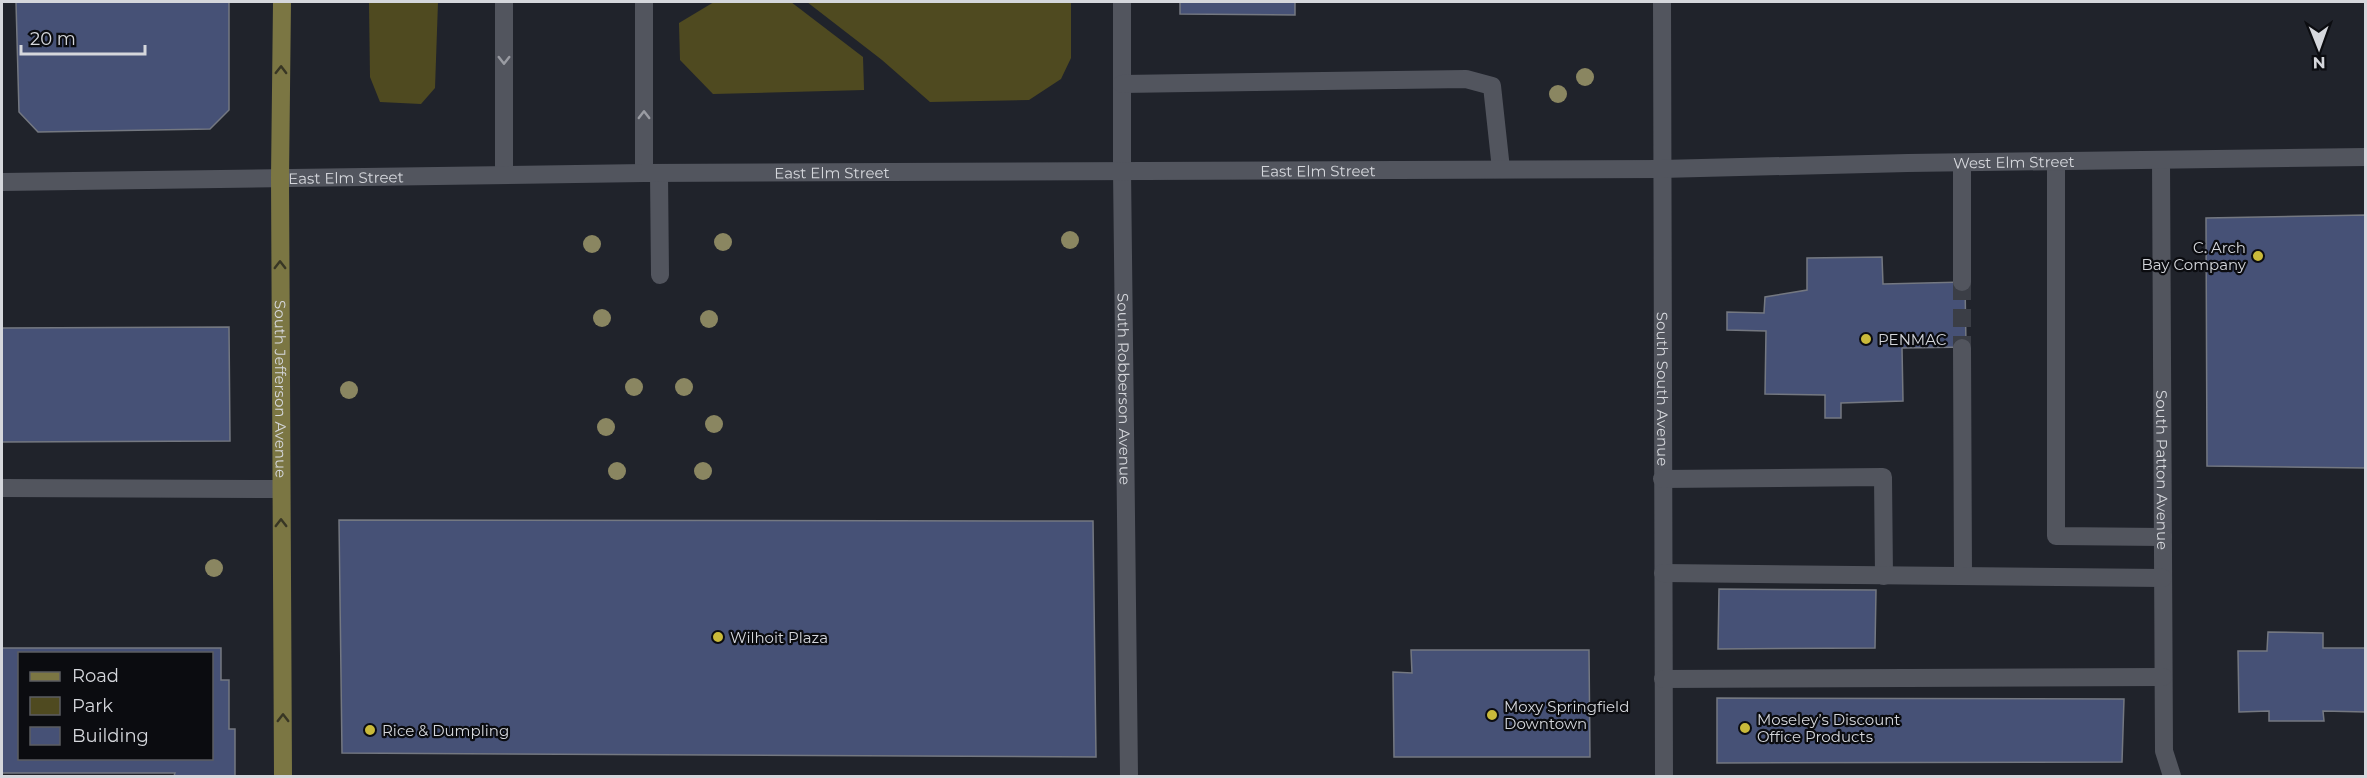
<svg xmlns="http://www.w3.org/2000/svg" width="2367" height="778" font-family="Montserrat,sans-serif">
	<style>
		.green { fill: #4f4a20 }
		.building { fill: #465176; stroke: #747881; stroke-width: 1.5; fill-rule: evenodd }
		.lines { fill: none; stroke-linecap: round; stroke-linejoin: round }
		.minor-tunnel { stroke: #3b3e46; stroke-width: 18; stroke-dasharray: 18 9; stroke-linecap: butt }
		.minor { stroke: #52555e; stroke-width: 18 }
		.major { stroke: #7b7643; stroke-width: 18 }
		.tree { fill: #8a8661 }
		.oneway { stroke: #9a9ca3 }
		.oneway2 { stroke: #383624 }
		.poi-dot { fill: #caba3a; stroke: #0b0c10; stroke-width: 2 }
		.labels { text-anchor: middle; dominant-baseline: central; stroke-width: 4.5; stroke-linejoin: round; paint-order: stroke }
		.street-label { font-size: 15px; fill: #d5d7dc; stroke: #0b0c10 }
		.poi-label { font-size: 15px; fill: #d5d7dc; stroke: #0b0c10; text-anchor: start }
	</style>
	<rect width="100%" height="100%" fill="#20232b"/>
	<!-- green -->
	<g class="green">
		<path d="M 369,2 L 438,2 L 435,88 L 421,104 L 380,102 L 370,77 Z"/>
		<path d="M 714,2 L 791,2 L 863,57 L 864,90 L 713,94 L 680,60 L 679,23 Z"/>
		<path d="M 807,2 L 1071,2 L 1071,58 L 1061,79 L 1029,100 L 930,102 L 882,60 Z"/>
	</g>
	<!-- building -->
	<g class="building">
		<path d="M 16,2 L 229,2 L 229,110 L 210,129 L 38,132 L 19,112 Z"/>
		<path d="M 1180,2 L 1295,2 L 1295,15 L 1180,14 Z"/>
		<path d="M 2366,215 L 2366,468 L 2207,466 L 2206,218 Z"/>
		<path d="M 1882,257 L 1883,284 L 1965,282 L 1966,347 L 1902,348 L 1903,401 L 1841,403 L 1841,418 L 1825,418 L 1825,395 L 1765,394 L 1766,331 L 1727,330 L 1727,312 L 1764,313 L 1765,297 L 1807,290 L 1807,258 Z"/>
		<path d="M 229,327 L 230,441 L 2,442 L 2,328 Z"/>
		<path d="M 339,520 L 1093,521 L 1096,757 L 342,753 Z"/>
		<path d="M 1719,589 L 1876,590 L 1875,648 L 1718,649 Z"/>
		<path d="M 2268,632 L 2323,633 L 2323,648 L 2366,648 L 2366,712 L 2323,711 L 2324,721 L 2269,721 L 2269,711 L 2239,712 L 2238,651 L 2267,651 Z"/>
		<path d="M 2,648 L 221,648 L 221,680 L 229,680 L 229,729 L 235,729 L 235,776 L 174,776 L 175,773 L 2,773 ZM 20,654 L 212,654 L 212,758 L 20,758 Z"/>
		<path d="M 1411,650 L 1589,650 L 1590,757 L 1394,757 L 1393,672 L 1412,673 Z"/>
		<path d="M 1717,698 L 2124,699 L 2122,762 L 1717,763 Z"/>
	</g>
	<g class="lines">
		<!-- minor-tunnel -->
		<path class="minor-tunnel" d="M 1962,282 L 1962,348"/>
		<!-- minor -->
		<g class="minor">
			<path d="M 644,2 L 644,173"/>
			<path id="s1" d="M 1122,2 L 1122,170 L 1129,776"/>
			<path id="s2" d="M 1662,2 L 1664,776"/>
			<path d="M 1122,84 L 1466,79 L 1492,86 L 1501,169"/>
			<path id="s3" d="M 2161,161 L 2164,751 L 2172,776"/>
			<path d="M 2056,162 L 2056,536 L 2163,537"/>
			<path d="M 659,174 L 660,275"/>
			<path d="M 504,175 L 504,2"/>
			<path id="s4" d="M 2,182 L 644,173 L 1661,169 L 1908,163 L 2366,157"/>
			<path d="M 1962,282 L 1962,163"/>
			<path d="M 1962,348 L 1963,576"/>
			<path d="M 1662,479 L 1883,477 L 1884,576"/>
			<path d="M 2,488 L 281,489"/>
			<path d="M 1663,573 L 2163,578"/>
			<path d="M 1663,679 L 2163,677"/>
		</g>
		<!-- major -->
		<path class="major" id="s5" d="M 282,2 L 280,177 L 283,776"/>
	</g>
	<!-- trees -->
	<g class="tree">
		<circle cx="1585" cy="77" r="9"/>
		<circle cx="1558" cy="94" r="9"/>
		<circle cx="1070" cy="240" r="9"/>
		<circle cx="723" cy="242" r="9"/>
		<circle cx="592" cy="244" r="9"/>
		<circle cx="602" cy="318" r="9"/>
		<circle cx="709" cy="319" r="9"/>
		<circle cx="634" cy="387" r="9"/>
		<circle cx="684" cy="387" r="9"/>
		<circle cx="349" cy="390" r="9"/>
		<circle cx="714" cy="424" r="9"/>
		<circle cx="606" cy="427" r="9"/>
		<circle cx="617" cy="471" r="9"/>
		<circle cx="703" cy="471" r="9"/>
		<circle cx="214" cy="568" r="9"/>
	</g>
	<!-- one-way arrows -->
	<defs><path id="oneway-chevron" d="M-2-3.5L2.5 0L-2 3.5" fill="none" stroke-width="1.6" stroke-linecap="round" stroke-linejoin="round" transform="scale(1.5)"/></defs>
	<g class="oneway">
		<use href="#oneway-chevron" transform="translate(504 60) rotate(90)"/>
		<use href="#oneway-chevron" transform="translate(644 115) rotate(-90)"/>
	</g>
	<g class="oneway2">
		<use href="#oneway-chevron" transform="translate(281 70) rotate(-89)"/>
		<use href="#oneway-chevron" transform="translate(280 265) rotate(-90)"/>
		<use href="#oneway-chevron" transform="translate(281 523) rotate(-90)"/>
		<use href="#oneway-chevron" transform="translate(283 718) rotate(-90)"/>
	</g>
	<!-- markers -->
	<g class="poi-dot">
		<circle cx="2258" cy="256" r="6"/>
		<circle cx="1866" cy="339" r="6"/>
		<circle cx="718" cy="637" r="6"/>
		<circle cx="1492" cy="715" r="6"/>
		<circle cx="1745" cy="728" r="6"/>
		<circle cx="370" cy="730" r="6"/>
	</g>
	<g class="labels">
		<!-- street labels -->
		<g class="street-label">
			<text stroke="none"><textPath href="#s4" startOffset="2012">West Elm Street</textPath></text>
			<text stroke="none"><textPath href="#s4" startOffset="1316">East Elm Street</textPath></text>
			<text stroke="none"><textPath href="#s4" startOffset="830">East Elm Street</textPath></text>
			<text stroke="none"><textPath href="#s4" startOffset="344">East Elm Street</textPath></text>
			<text stroke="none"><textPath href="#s5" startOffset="387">South Jefferson Avenue</textPath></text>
			<text stroke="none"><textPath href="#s1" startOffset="387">South Robberson Avenue</textPath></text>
			<text stroke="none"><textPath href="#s2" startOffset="387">South South Avenue</textPath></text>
			<text stroke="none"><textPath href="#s3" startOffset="309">South Patton Avenue</textPath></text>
		</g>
		<!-- poi labels -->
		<g class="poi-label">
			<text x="2246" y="247" text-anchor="end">C. Arch<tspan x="2246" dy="17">Bay Company</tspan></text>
			<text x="1878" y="339">PENMAC</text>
			<text x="730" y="637">Wilhoit Plaza</text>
			<text x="1504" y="706">Moxy Springfield<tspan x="1504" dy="17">Downtown</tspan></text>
			<text x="1757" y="719">Moseley’s Discount<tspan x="1757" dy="17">Office Products</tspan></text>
			<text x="382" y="730">Rice &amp; Dumpling</text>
		</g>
	</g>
	<!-- border -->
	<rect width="2367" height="778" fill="none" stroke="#d5d7dc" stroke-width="6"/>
	<!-- legend -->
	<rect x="18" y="652" width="195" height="108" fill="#0b0c10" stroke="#5c5d62" stroke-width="1.5"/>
	<rect x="30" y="672" width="30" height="9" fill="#7b7643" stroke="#5c5d62" stroke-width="1.5"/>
	<text x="72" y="682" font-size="18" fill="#d5d7dc">Road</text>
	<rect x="30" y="697" width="30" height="18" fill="#4f4a20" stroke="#5c5d62" stroke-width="1.5"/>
	<text x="72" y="712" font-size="18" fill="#d5d7dc">Park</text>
	<rect x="30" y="727" width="30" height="18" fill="#465176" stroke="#5c5d62" stroke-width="1.5"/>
	<text x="72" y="742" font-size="18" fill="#d5d7dc">Building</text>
	<!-- north arrow -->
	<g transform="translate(2319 48) rotate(179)" stroke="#0b0c10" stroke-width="4.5" paint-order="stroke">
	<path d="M0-4.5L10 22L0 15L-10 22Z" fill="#d5d7dc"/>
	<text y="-9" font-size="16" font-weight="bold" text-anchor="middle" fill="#d5d7dc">N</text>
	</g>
	<!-- scale -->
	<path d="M21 45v9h124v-9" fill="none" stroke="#d5d7dc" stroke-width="3"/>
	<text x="30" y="45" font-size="18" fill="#d5d7dc" stroke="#0b0c10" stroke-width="4.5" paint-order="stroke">20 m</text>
</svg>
